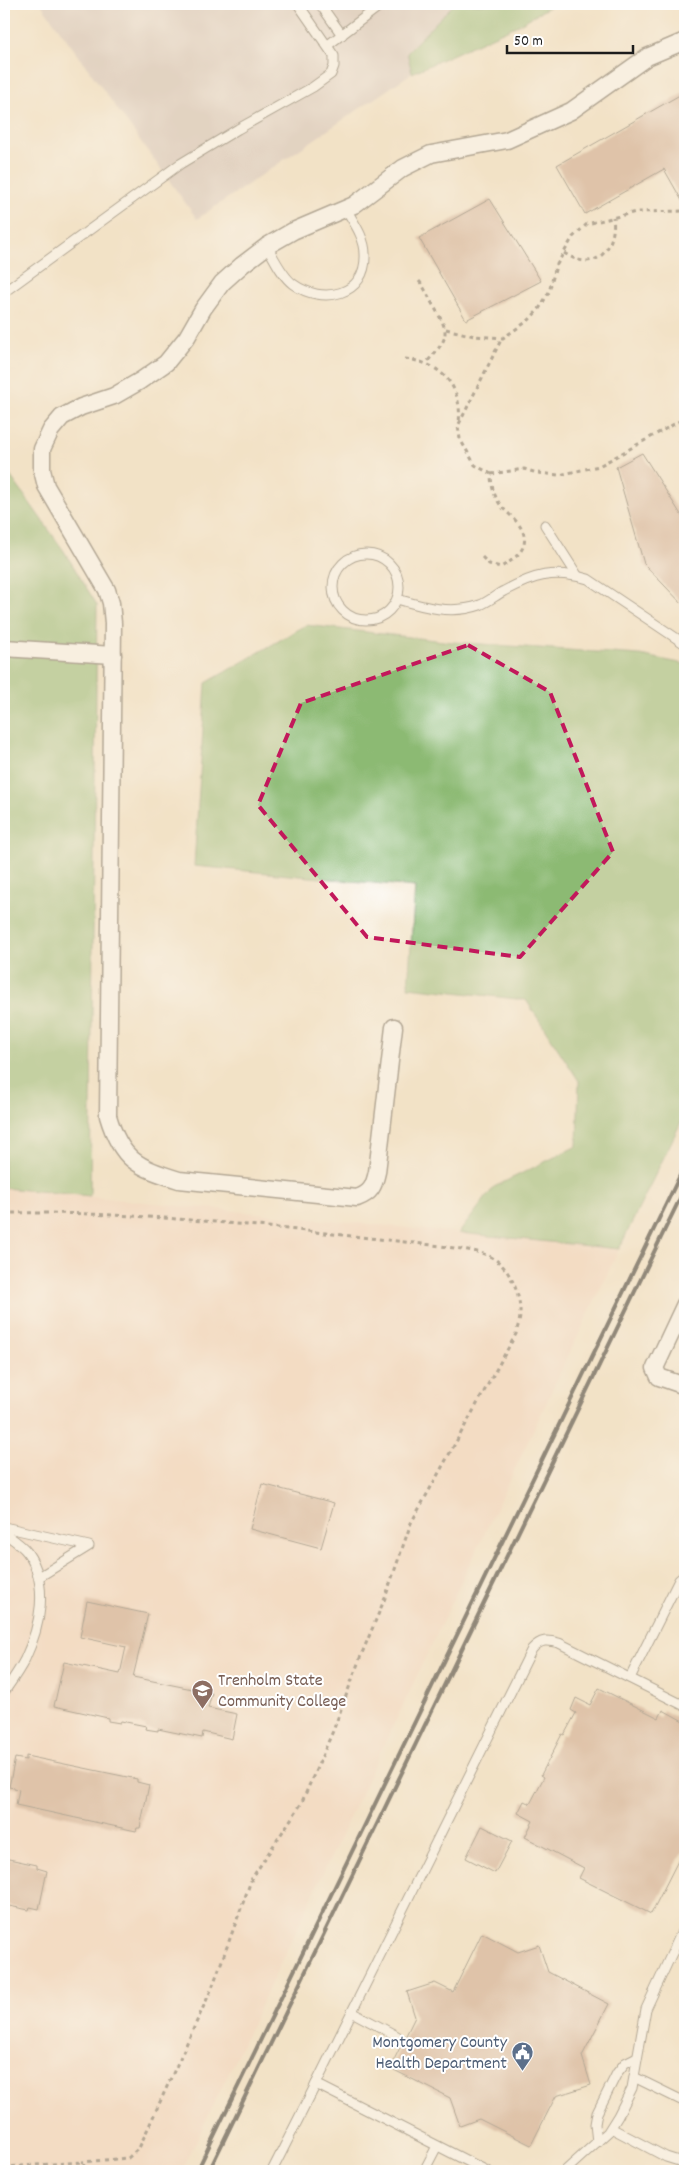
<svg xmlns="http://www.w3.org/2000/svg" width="689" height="2175" font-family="Dekko,sans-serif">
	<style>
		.built { fill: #f3d4bf }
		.industrial { fill: #cfc0bb }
		.forest { fill: #8cba73; stroke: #546b48 }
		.building { fill: #c79e85 }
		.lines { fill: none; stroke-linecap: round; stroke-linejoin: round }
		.service-casing { stroke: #676158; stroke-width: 11 }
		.minor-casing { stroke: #676158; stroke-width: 19 }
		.path { stroke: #676158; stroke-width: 3; stroke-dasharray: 4 4; stroke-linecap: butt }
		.service { stroke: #fff; stroke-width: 9 }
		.minor { stroke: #fff; stroke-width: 16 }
		.rail { stroke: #1c1c1c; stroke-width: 4 }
		.marked { fill: none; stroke: #c2185b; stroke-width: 4; stroke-dasharray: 10 6; stroke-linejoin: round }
		.labels { text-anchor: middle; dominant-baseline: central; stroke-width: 4; stroke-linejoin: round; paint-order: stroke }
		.education-label { font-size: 18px; fill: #785e54; stroke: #fff; text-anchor: start }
		.service-label { font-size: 18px; fill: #4e5e75; stroke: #fff; text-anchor: end }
	</style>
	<rect width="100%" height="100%" fill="#fff"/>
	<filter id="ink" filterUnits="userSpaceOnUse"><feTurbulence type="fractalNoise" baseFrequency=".02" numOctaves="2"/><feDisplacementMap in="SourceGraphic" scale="10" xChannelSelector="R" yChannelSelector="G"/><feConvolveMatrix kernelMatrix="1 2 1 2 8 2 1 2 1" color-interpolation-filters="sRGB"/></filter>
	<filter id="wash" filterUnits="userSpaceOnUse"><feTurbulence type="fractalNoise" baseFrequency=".0096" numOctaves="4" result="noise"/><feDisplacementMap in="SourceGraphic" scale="20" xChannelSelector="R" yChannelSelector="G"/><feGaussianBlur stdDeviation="1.12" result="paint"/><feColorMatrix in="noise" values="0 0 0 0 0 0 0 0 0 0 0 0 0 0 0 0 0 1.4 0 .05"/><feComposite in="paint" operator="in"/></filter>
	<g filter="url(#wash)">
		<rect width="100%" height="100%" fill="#f2e2c6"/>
		<!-- built -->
		<path class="built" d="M 4,1188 L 619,1249 L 182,2171 L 4,2171 Z"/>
		<!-- industrial -->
		<path class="industrial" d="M 41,4 L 454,4 L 407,51 L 412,73 L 197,219 Z"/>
		<!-- forest -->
		<g class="forest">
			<path d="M 454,4 L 554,4 L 518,25 L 412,73 L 407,52 Z"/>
			<path d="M 4,467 L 64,551 L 97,605 L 90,1196 L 4,1188 Z"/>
			<path d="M 306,625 L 452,642 L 640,655 L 685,664 L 685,1114 L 619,1249 L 459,1233 L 494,1187 L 577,1146 L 579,1081 L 526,1000 L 408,987 L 415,887 L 194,866 L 206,683 Z"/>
		</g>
		<g id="blocks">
			<!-- building -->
			<g class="building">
				<path d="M 685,92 L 685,206 L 664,169 L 585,214 L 557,165 Z"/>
				<path d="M 490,199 L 541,281 L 466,320 L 419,238 Z"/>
				<path d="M 642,453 L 685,521 L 685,607 L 644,564 L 616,467 Z"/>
				<path d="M 262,1484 L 334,1503 L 321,1548 L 250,1529 Z"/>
				<path d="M 87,1601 L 148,1614 L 133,1677 L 212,1693 L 208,1708 L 237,1714 L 232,1739 L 203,1732 L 202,1738 L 158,1729 L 158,1731 L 145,1729 L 146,1726 L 121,1721 L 120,1723 L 108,1721 L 108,1718 L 54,1706 L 64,1662 L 120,1674 L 126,1647 L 80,1637 Z"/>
				<path d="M 599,1688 L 659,1718 L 663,1710 L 685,1722 L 685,1847 L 651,1914 L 579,1878 L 584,1868 L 525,1837 L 533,1821 L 518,1813 L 524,1801 L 530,1804 L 544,1777 L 541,1775 L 562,1734 L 564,1735 L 576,1713 L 571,1710 L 576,1698 L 590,1705 Z"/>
				<path d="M 26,1756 L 137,1779 L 137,1782 L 149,1785 L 140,1828 L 137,1828 L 136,1831 L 16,1805 L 19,1789 L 9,1787 L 15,1758 L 26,1760 Z"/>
				<path d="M 482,1826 L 512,1841 L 495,1873 L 466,1858 Z"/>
				<path d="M 4,1858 L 37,1865 L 37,1868 L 47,1871 L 39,1909 L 30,1907 L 29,1910 L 4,1905 Z"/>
				<path d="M 482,1933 L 518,1952 L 539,1945 L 548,1972 L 609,2004 L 582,2056 L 591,2085 L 556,2096 L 531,2145 L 479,2119 L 460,2126 L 450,2098 L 390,2068 L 415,2017 L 407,1992 L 435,1983 L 453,1992 Z"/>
			</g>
		</g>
	</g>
	<g filter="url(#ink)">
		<use href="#blocks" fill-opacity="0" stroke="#676158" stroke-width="1"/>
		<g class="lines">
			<defs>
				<g id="service">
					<path d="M 320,4 L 342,35"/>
					<path d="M 328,45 L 382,4"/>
					<path d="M 267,246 C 274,258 282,276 293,284 C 322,305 367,296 365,254 C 365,238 354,223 346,209"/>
					<path d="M 4,292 L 180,164 L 238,129 L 313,87 L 331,74 L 334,66 L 334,56 L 298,4"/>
					<path d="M 545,525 L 577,575"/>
					<circle cx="366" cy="587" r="33"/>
					<path d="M 397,599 C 424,607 452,615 480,605 C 488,602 496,595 504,591 C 534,575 554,569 588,579 L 685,644"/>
					<path d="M 4,1527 L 89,1546 L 39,1577"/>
					<path d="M 4,1533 C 11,1538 22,1545 27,1552 C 50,1584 40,1627 25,1659 C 19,1671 11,1682 4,1692"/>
					<path d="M 630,1678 L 679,1580 L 685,1575"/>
					<path d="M 352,2012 L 397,2036"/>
					<path d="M 634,2077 L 685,2102"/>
					<path d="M 611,2128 L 666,2157 L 685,2163"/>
					<path d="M 597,2142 L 595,2124 L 597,2113 L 617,2073 L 625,2063 L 637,2057"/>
					<path d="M 272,2171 L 316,2084"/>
					<path d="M 424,2171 L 437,2146"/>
					<path d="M 487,2171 L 316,2084 L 532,1649 C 541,1639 547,1640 559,1643 L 685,1706"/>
					<path d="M 565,2171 L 608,2132 L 618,2116 L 632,2088 L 646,2009 L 685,1925"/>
				</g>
				<g id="minor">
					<path d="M 4,648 L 113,655"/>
					<path d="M 394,1027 L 377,1172 C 374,1186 371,1193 357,1198 L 179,1180 C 137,1167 121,1160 108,1116 L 113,623 L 111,603 L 107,590 L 46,486 L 42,470 L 42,449 L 51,430 L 62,417 L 81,407 L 114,396 L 140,381 L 166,363 L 187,337 L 203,309 L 222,283 L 242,265 L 267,246 L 293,231 L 354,205 L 403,168 L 431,154 L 507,140 L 571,111 L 647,57 L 685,41"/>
					<path d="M 685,1304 L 655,1368 L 659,1377 L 685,1386"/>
				</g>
			</defs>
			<!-- service casing -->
			<use href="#service" class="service-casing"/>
			<!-- minor casing -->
			<use href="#minor" class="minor-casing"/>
			<!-- path -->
			<g class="path">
				<path d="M 564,253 C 571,257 578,261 586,261 C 608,261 616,234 613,217"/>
				<path d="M 419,281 C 425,288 428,296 433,305 C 451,335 449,337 426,363"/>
				<path d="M 446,329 L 474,336 L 503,338 L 529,320 L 539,309 L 549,292 L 556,266 L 573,237 L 587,224 L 636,212 L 685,211"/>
				<path d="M 405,359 C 440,362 463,386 459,423"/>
				<path d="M 491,474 L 524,469 L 537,473 L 559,475 L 599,466 L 685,418"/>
				<path d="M 482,557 L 489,564 L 501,567 C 521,556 534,542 516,521 C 512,516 506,512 502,507 C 494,497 491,485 491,474 L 475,465 L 460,439 L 458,426 L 502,338"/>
				<path d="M 4,1213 C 150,1211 296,1230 441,1246 C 458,1249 482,1250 496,1260 C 512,1272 521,1297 520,1315 C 520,1321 517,1328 516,1334 L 411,1523 L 385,1598 L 360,1658 L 333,1731 L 301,1804 L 252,1878 L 212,1988 L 139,2148 L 128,2158 L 82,2162"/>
				<path d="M 4,2167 L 82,2162 L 87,2171"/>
			</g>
			<!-- service -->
			<use href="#service" class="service"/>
			<!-- minor -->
			<use href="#minor" class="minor"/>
			<!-- rail -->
			<g class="rail">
				<path d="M 197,2171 L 685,1165"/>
				<path d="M 209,2171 L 685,1188"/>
			</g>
		</g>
	</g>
	<!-- marked area -->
	<path d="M0 0H689V2175H0ZM 468,645 L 550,692 L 613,852 L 520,957 L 367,937 L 258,805 L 301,703 Z" fill="#f2e2c6" fill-opacity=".55" fill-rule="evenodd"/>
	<path class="marked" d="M 468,645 L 550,692 L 613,852 L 520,957 L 367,937 L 258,805 L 301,703 Z"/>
	<!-- icons -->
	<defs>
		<symbol id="university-pin" viewBox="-11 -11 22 30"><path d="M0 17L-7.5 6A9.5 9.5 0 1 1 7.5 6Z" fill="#8d6e63" stroke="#fff"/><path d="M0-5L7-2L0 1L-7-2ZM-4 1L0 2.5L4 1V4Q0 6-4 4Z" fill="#fff"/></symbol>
		<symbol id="civic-pin" viewBox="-11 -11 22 30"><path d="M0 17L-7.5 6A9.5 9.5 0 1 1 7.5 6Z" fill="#5c6f8a" stroke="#fff"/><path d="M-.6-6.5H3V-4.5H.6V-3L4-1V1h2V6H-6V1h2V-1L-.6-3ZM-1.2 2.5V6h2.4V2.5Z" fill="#fff"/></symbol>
	</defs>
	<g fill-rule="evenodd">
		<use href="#university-pin" x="190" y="1678" width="25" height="34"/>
		<use href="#civic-pin" x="510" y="2040" width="25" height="34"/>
	</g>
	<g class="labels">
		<!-- education labels -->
		<g class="education-label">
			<text x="218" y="1681">Trenholm State<tspan x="218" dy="21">Community College</tspan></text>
		</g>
		<!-- service labels -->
		<g class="service-label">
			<text x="507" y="2043">Montgomery County<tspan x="507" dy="21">Health Department</tspan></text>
		</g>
	</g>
	<!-- margin -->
	<rect width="689" height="2175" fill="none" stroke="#fff" stroke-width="20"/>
	<!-- scale -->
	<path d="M507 45v8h126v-8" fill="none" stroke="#1c1c1c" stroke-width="2.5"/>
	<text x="514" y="45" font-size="15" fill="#1c1c1c" stroke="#ffffff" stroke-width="4" paint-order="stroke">50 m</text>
</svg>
